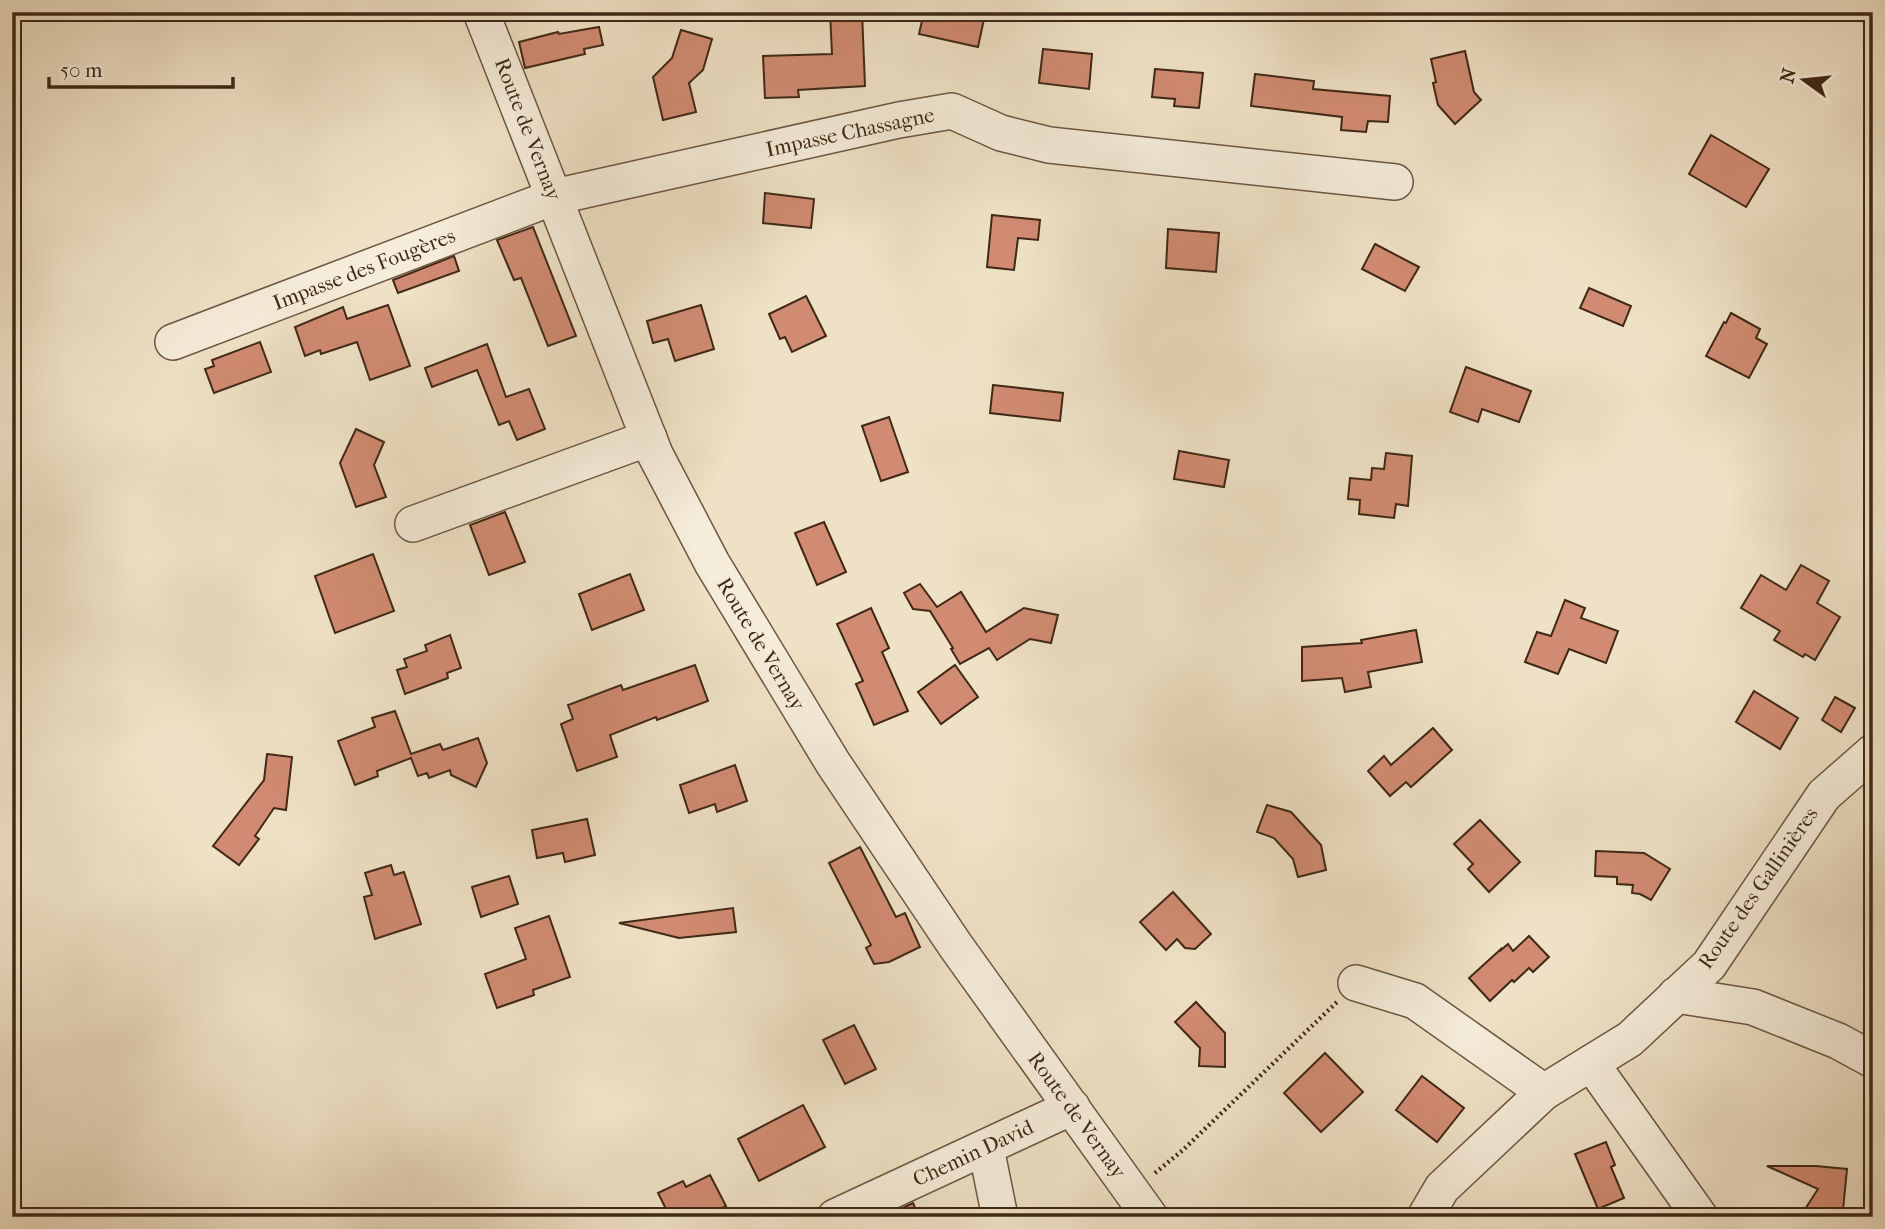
<svg xmlns="http://www.w3.org/2000/svg" width="1885" height="1229" font-family="'IM FELL French Canon',serif">
	<style>
		.building { fill: #d18b72; stroke: #3f2816; stroke-width: 2 }
		.lines { fill: none; stroke-linecap: round; stroke-linejoin: round }
		.minor-casing { stroke: #6b5642; stroke-width: 38 }
		.path { stroke: #3f2816; stroke-width: 4.5; stroke-dasharray: 2 3.5; stroke-linecap: butt }
		.minor { stroke: #f5ecd9; stroke-width: 35 }
		.labels { text-anchor: middle; dominant-baseline: central; stroke-width: 5; stroke-linejoin: round; paint-order: stroke }
		.street-label { font-size: 21px; fill: #3f2816; stroke: #f5ecd9 }
	</style>
	<rect width="100%" height="100%" fill="#efe1c5"/>
	<filter id="stains"><feTurbulence type="fractalNoise" baseFrequency=".00286" numOctaves="4"/><feColorMatrix values="0 0 0 0 .2 0 0 0 0 .09 0 0 0 0 .02 0 0 0 .5 -.17"/></filter>
	<radialGradient id="worn" r=".72"><stop offset=".6" stop-color="#630" stop-opacity="0"/><stop offset="1" stop-color="#630" stop-opacity=".3"/></radialGradient>
	<!-- building -->
	<g class="building">
		<path d="M 830,12 L 862,12 L 865,86 L 798,90 L 799,97 L 765,98 L 763,56 L 832,54 Z"/>
		<path d="M 924,12 L 957,12 L 984,19 L 978,47 L 919,34 Z"/>
		<path d="M 599,27 L 603,45 L 584,49 L 585,54 L 525,68 L 519,42 L 558,32 L 559,34 Z"/>
		<path d="M 681,30 L 712,39 L 703,70 L 689,83 L 696,112 L 663,120 L 653,77 L 672,58 Z"/>
		<path d="M 1043,49 L 1092,54 L 1089,89 L 1039,83 Z"/>
		<path d="M 1465,51 L 1474,92 L 1481,100 L 1455,124 L 1438,105 L 1433,83 L 1436,82 L 1431,59 Z"/>
		<path d="M 1155,69 L 1203,73 L 1199,108 L 1174,106 L 1175,99 L 1152,97 Z"/>
		<path d="M 1255,74 L 1314,81 L 1313,89 L 1390,96 L 1388,122 L 1368,121 L 1366,132 L 1341,130 L 1342,117 L 1251,106 Z"/>
		<path d="M 1711,135 L 1769,169 L 1746,207 L 1689,174 Z"/>
		<path d="M 765,193 L 814,199 L 811,228 L 763,223 Z"/>
		<path d="M 992,215 L 1040,220 L 1038,240 L 1018,238 L 1014,270 L 987,267 Z"/>
		<path d="M 533,227 L 576,336 L 548,346 L 521,278 L 514,280 L 497,240 Z"/>
		<path d="M 1168,229 L 1219,233 L 1216,272 L 1166,268 Z"/>
		<path d="M 1375,244 L 1419,267 L 1405,291 L 1362,269 Z"/>
		<path d="M 454,256 L 459,271 L 398,293 L 393,280 Z"/>
		<path d="M 1589,288 L 1631,306 L 1623,326 L 1580,308 Z"/>
		<path d="M 806,296 L 826,336 L 792,352 L 785,337 L 780,339 L 769,314 Z"/>
		<path d="M 388,305 L 410,366 L 370,380 L 357,342 L 321,354 L 320,350 L 305,356 L 295,327 L 343,307 L 347,319 Z"/>
		<path d="M 701,305 L 714,349 L 675,361 L 668,339 L 653,343 L 647,321 Z"/>
		<path d="M 1731,313 L 1760,329 L 1756,338 L 1767,344 L 1749,378 L 1706,356 L 1724,322 L 1726,323 Z"/>
		<path d="M 260,342 L 271,372 L 214,393 L 205,369 L 214,366 L 212,360 Z"/>
		<path d="M 487,344 L 506,397 L 529,389 L 545,429 L 517,440 L 509,421 L 499,425 L 477,370 L 432,387 L 425,368 Z"/>
		<path d="M 1466,367 L 1531,391 L 1519,422 L 1482,409 L 1478,422 L 1450,412 Z"/>
		<path d="M 993,385 L 1063,393 L 1060,421 L 990,413 Z"/>
		<path d="M 889,417 L 908,472 L 881,481 L 862,426 Z"/>
		<path d="M 356,429 L 384,442 L 374,465 L 386,497 L 356,507 L 340,463 Z"/>
		<path d="M 1179,451 L 1229,460 L 1224,487 L 1174,479 Z"/>
		<path d="M 1386,453 L 1412,456 L 1408,506 L 1396,504 L 1394,518 L 1359,514 L 1360,500 L 1348,499 L 1350,478 L 1371,480 L 1372,468 L 1384,469 Z"/>
		<path d="M 505,512 L 525,562 L 489,575 L 470,525 Z"/>
		<path d="M 824,522 L 846,572 L 817,585 L 795,533 Z"/>
		<path d="M 373,554 L 394,611 L 335,633 L 315,576 Z"/>
		<path d="M 1801,565 L 1829,581 L 1817,603 L 1840,617 L 1815,660 L 1805,654 L 1803,657 L 1774,640 L 1780,631 L 1741,608 L 1761,575 L 1786,590 Z"/>
		<path d="M 630,574 L 644,610 L 592,630 L 579,594 Z"/>
		<path d="M 920,584 L 937,607 L 961,592 L 986,632 L 1024,608 L 1058,615 L 1051,643 L 1030,639 L 997,660 L 989,648 L 960,664 L 951,649 L 953,648 L 930,611 L 913,609 L 904,593 Z"/>
		<path d="M 1565,600 L 1585,608 L 1581,618 L 1618,631 L 1606,663 L 1569,649 L 1558,674 L 1525,662 L 1537,632 L 1551,636 Z"/>
		<path d="M 871,608 L 889,648 L 882,652 L 908,711 L 874,725 L 856,684 L 863,681 L 837,624 Z"/>
		<path d="M 1416,630 L 1422,662 L 1368,672 L 1371,687 L 1345,692 L 1342,678 L 1302,681 L 1302,647 L 1362,643 L 1361,640 Z"/>
		<path d="M 450,635 L 461,668 L 447,673 L 448,678 L 405,694 L 397,670 L 407,667 L 404,659 L 427,651 L 425,645 Z"/>
		<path d="M 695,665 L 708,701 L 657,720 L 656,717 L 610,735 L 617,757 L 577,771 L 561,724 L 573,719 L 568,705 L 621,685 L 623,690 Z"/>
		<path d="M 955,665 L 978,697 L 941,724 L 918,692 Z"/>
		<path d="M 1754,691 L 1798,718 L 1780,749 L 1736,722 Z"/>
		<path d="M 1835,697 L 1855,708 L 1841,732 L 1822,720 Z"/>
		<path d="M 395,711 L 411,754 L 440,744 L 443,750 L 478,738 L 487,763 L 476,787 L 451,775 L 450,770 L 429,778 L 427,773 L 418,776 L 411,758 L 377,771 L 378,776 L 355,785 L 338,741 L 375,727 L 372,718 Z"/>
		<path d="M 1433,728 L 1452,750 L 1411,787 L 1406,782 L 1390,796 L 1368,771 L 1384,756 L 1391,765 Z"/>
		<path d="M 267,754 L 292,757 L 286,810 L 274,808 L 255,836 L 259,839 L 239,865 L 213,846 L 264,780 Z"/>
		<path d="M 735,765 L 747,801 L 717,812 L 715,804 L 689,813 L 680,785 Z"/>
		<path d="M 1267,805 L 1291,812 L 1321,845 L 1326,870 L 1298,877 L 1293,859 L 1274,838 L 1257,832 Z"/>
		<path d="M 587,819 L 595,855 L 565,862 L 563,853 L 537,858 L 532,830 Z"/>
		<path d="M 1480,820 L 1520,862 L 1489,892 L 1468,869 L 1473,864 L 1454,844 Z"/>
		<path d="M 860,847 L 896,917 L 905,913 L 920,947 L 889,962 L 874,964 L 866,948 L 871,945 L 829,863 Z"/>
		<path d="M 1596,851 L 1644,853 L 1670,869 L 1651,900 L 1640,894 L 1632,893 L 1633,885 L 1617,884 L 1617,877 L 1595,876 Z"/>
		<path d="M 391,865 L 394,875 L 404,872 L 421,924 L 375,939 L 364,897 L 372,895 L 365,873 Z"/>
		<path d="M 509,876 L 518,904 L 481,917 L 472,887 Z"/>
		<path d="M 1173,892 L 1211,934 L 1195,949 L 1185,948 L 1177,939 L 1166,950 L 1140,922 Z"/>
		<path d="M 733,908 L 736,932 L 679,938 L 619,923 Z"/>
		<path d="M 549,916 L 570,977 L 533,990 L 534,995 L 497,1008 L 485,974 L 526,959 L 515,928 Z"/>
		<path d="M 1529,936 L 1549,957 L 1533,972 L 1529,968 L 1514,982 L 1512,980 L 1490,1001 L 1469,978 L 1501,949 L 1501,950 L 1508,944 L 1513,951 Z"/>
		<path d="M 1196,1002 L 1225,1033 L 1225,1067 L 1199,1066 L 1200,1048 L 1175,1022 Z"/>
		<path d="M 854,1025 L 876,1069 L 845,1084 L 823,1040 Z"/>
		<path d="M 1325,1053 L 1363,1092 L 1321,1132 L 1284,1093 Z"/>
		<path d="M 1422,1076 L 1464,1108 L 1437,1142 L 1396,1110 Z"/>
		<path d="M 803,1105 L 825,1147 L 759,1181 L 738,1139 Z"/>
		<path d="M 1606,1142 L 1615,1165 L 1611,1167 L 1624,1198 L 1598,1209 L 1575,1154 Z"/>
		<path d="M 1767,1166 L 1816,1166 L 1847,1169 L 1843,1210 L 1838,1217 L 1800,1217 L 1818,1189 Z"/>
		<path d="M 710,1175 L 726,1206 L 705,1217 L 670,1217 L 658,1193 L 683,1181 L 686,1187 Z"/>
		<path d="M 913,1203 L 919,1217 L 883,1217 Z"/>
	</g>
	<g class="lines">
		<defs>
			<g id="minor">
				<path d="M 481,12 L 655,454 L 712,563 L 833,763 L 955,945 L 1150,1217"/>
				<path d="M 173,342 L 554,197 L 899,120 L 952,111 L 1001,133 L 1049,145 L 1395,182"/>
				<path d="M 413,524 L 649,438"/>
				<path d="M 1356,983 L 1415,1001 L 1544,1092"/>
				<path d="M 1676,995 L 1753,1007 L 1838,1041 L 1873,1060"/>
				<path d="M 1591,1063 L 1700,1217"/>
				<path d="M 986,1148 L 1000,1217"/>
				<path d="M 835,1217 L 1072,1107"/>
				<path d="M 1425,1217 L 1442,1188 L 1544,1092 L 1630,1039 L 1709,965 L 1824,795 L 1873,752"/>
			</g>
		</defs>
		<!-- minor casing -->
		<use href="#minor" class="minor-casing"/>
		<!-- path -->
		<path class="path" d="M 1155,1173 L 1183,1150 L 1337,1002"/>
		<!-- minor -->
		<use href="#minor" class="minor"/>
	</g>
	<g class="labels">
		<!-- street labels -->
		<g class="street-label">
			<text transform="translate(528 129) rotate(69)">Route de Vernay</text>
			<text transform="translate(850 132) rotate(-12)">Impasse Chassagne</text>
			<text transform="translate(364 269) rotate(-21)">Impasse des Fougères</text>
			<text transform="translate(761 644) rotate(59)">Route de Vernay</text>
			<text transform="translate(1758 888) rotate(-55)">Route des Gallinières</text>
			<text transform="translate(1077 1115) rotate(54)">Route de Vernay</text>
			<text transform="translate(973 1153) rotate(-25)">Chemin David</text>
		</g>
	</g>
	<!-- margin -->
	<rect width="1885" height="1229" fill="none" stroke="#efe1c5" stroke-width="42"/>
	<rect x="14" y="14" width="1857" height="1201" fill="none" stroke="#3f2816" stroke-width="3.5"/>
	<rect x="21" y="21" width="1843" height="1187" fill="none" stroke="#3f2816" stroke-width="2"/>
	<!-- north arrow -->
	<g transform="translate(1804 80) rotate(285)" stroke="#f5ecd9" stroke-width="5" paint-order="stroke">
	<path d="M0-5L12 26L0 18L-12 26Z" fill="#3f2816"/>
	<text y="-10" font-size="19" font-weight="bold" text-anchor="middle" fill="#3f2816">N</text>
	</g>
	<!-- scale -->
	<path d="M49 77v10h184v-10" fill="none" stroke="#3f2816" stroke-width="3.5"/>
	<text x="60" y="77" font-size="21" fill="#3f2816" stroke="#f5ecd9" stroke-width="5" paint-order="stroke">50 m</text>
	<rect width="100%" height="100%" filter="url(#stains)"/>
	<rect width="100%" height="100%" fill="url(#worn)"/>
</svg>
